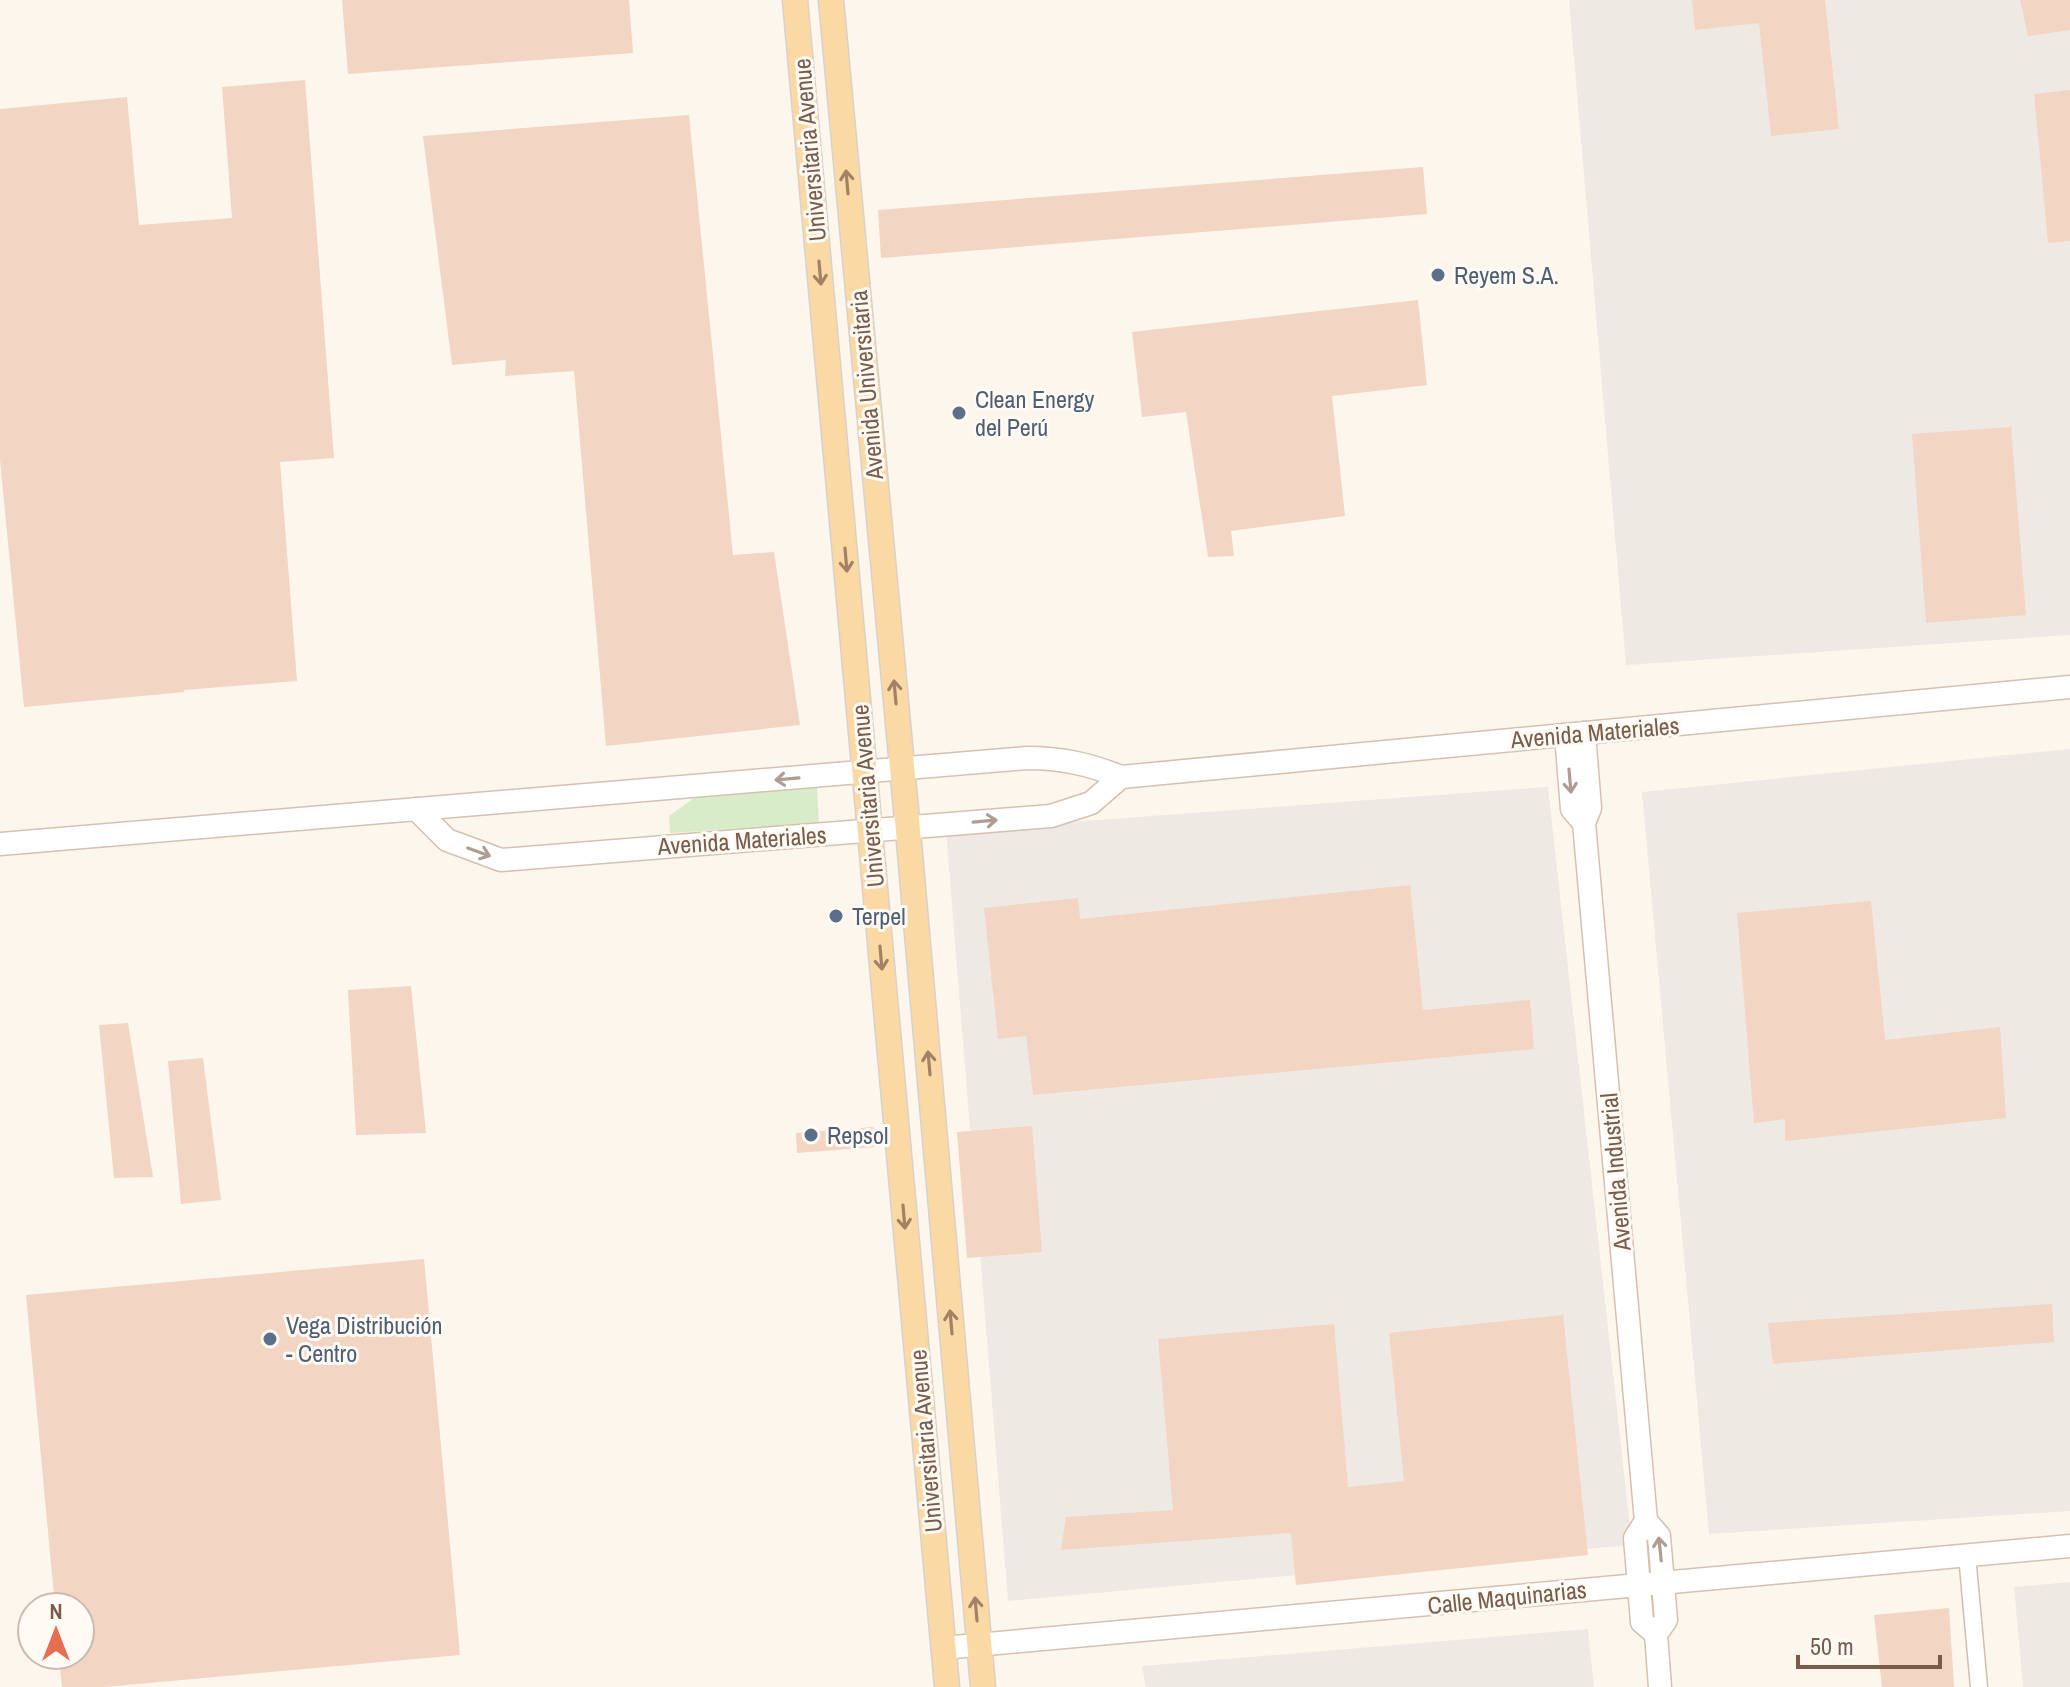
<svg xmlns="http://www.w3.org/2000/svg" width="2070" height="1687" font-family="'Archivo Narrow',sans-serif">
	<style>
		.industrial { fill: #efe9e4 }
		.green { fill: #d8ecc9 }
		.building { fill: #f3d5c3 }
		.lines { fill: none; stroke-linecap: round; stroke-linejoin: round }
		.street-casing { stroke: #d1beb0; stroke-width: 19 }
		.secondary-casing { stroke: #d6c0b0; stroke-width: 25 }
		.primary-casing { stroke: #dad1cd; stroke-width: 27 }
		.street { stroke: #fff; stroke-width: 16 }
		.secondary { stroke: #fff; stroke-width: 22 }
		.primary { stroke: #fbd9a5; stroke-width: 24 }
		.oneway { stroke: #a18267 }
		.oneway2 { stroke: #af9d94 }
		.service-dot { fill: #5c6f8a; stroke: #fffaf3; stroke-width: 3 }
		.labels { text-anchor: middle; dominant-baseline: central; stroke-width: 6; stroke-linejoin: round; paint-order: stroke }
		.street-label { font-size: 24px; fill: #7a5c4d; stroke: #fffaf3 }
		.service-label { font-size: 24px; fill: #4e5e75; stroke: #fffaf3; text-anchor: start }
	</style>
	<rect width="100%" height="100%" fill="#fdf6ec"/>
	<!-- industrial -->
	<g class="industrial">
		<path d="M 1569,0 L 2070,0 L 2070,635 L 1626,665 Z"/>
		<path d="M 2070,749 L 2070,1511 L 1709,1534 L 1642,792 Z"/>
		<path d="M 1548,787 L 1632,1545 L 1008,1601 L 946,831 Z"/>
		<path d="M 2070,1582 L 2070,1687 L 2023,1687 L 2014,1587 Z"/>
		<path d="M 1588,1629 L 1594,1687 L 1146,1687 L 1142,1666 Z"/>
	</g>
	<!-- green -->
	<path class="green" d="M 817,787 L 819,824 L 670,833 L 669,816 L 694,798 Z"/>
	<!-- building -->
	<g class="building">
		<path d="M 342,0 L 629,0 L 633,53 L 348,74 Z"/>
		<path d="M 1692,0 L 1825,0 L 1839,129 L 1771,136 L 1759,23 L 1695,30 Z"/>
		<path d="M 2020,0 L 2070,0 L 2070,30 L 2028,36 Z"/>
		<path d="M 305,80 L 334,458 L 280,462 L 297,681 L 184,690 L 184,692 L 24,707 L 0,460 L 0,109 L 127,97 L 139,225 L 232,218 L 222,87 Z"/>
		<path d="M 2070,90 L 2070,241 L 2048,243 L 2034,94 Z"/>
		<path d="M 689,115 L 733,555 L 774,552 L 800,725 L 606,746 L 574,371 L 505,376 L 506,360 L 452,365 L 423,136 Z"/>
		<path d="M 1423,167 L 1427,214 L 881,258 L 878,210 Z"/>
		<path d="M 1418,300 L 1427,385 L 1332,396 L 1345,516 L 1231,531 L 1234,556 L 1208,557 L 1186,412 L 1142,417 L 1132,332 Z"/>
		<path d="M 2011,427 L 2026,615 L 1926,623 L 1912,434 Z"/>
		<path d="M 1410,885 L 1423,1010 L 1530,1000 L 1534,1049 L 1033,1095 L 1026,1036 L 998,1039 L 984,908 L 1078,898 L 1080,919 Z"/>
		<path d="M 1871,901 L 1885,1040 L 2000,1027 L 2006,1118 L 1785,1141 L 1785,1119 L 1754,1123 L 1737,913 Z"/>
		<path d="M 411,986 L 426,1133 L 356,1135 L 348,990 Z"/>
		<path d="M 128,1023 L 153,1177 L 114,1178 L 99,1025 Z"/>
		<path d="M 203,1058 L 221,1200 L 181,1204 L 168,1061 Z"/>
		<path d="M 1032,1126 L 1042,1252 L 967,1258 L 957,1132 Z"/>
		<path d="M 873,1127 L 874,1147 L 797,1153 L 796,1133 Z"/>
		<path d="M 424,1259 L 460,1655 L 104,1687 L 62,1687 L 59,1655 L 80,1655 L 80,1607 L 55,1607 L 26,1295 Z"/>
		<path d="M 2052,1304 L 2054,1342 L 1773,1364 L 1768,1323 Z"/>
		<path d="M 1563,1315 L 1588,1555 L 1296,1585 L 1291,1533 L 1061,1550 L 1066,1517 L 1173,1510 L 1158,1339 L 1334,1324 L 1348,1487 L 1404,1481 L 1389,1333 Z"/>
		<path d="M 1949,1608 L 1954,1687 L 1882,1687 L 1874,1615 Z"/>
	</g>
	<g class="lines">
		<defs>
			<path id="street" d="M 1967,1555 L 1979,1687"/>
			<g id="secondary">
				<path d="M 1584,733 L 1590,808 L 1584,823 L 1646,1521 L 1659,1536 L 1666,1620 L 1656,1634 L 1660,1687"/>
				<path d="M 1566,735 L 1572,809 L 1584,823"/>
				<path d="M 416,809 L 447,840 L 501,860 L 1051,816 L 1091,803 L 1121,777"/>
				<path d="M 0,844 L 1027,758 C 1061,758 1089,764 1121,777 L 2070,687"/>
				<path d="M 1646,1521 L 1635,1538 L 1642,1622 L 1656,1634"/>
				<path d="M 943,1648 L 2070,1546"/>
			</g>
			<g id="primary">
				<path d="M 795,0 L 947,1687"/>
				<path d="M 831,0 L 909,842 L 983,1687"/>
			</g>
		</defs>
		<!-- street casing -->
		<use href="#street" class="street-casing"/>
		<!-- secondary casing -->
		<use href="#secondary" class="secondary-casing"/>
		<!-- primary casing -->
		<use href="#primary" class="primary-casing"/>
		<!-- street -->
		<use href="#street" class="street"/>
		<!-- secondary -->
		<use href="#secondary" class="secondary"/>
		<!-- primary -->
		<use href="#primary" class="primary"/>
	</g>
	<!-- one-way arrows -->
	<defs><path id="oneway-shaft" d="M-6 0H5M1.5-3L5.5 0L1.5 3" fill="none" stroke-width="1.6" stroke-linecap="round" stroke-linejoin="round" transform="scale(2)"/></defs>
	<g class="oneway">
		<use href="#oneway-shaft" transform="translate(847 182) rotate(-95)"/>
		<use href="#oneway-shaft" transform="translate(820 273) rotate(85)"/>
		<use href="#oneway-shaft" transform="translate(846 560) rotate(85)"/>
		<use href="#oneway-shaft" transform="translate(895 692) rotate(-95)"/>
		<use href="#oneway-shaft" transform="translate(881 958) rotate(85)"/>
		<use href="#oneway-shaft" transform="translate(929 1063) rotate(-95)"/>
		<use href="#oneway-shaft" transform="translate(904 1217) rotate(85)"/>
		<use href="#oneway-shaft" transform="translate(951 1322) rotate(-95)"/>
		<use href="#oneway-shaft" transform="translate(976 1609) rotate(-95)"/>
	</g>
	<g class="oneway2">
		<use href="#oneway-shaft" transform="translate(787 779) rotate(175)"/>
		<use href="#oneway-shaft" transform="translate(1570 781) rotate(85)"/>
		<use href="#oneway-shaft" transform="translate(985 821) rotate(-5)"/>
		<use href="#oneway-shaft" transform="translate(479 852) rotate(20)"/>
		<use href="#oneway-shaft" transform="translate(1660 1549) rotate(-96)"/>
	</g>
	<!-- markers -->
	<g class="service-dot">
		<circle cx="1438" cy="275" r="8"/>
		<circle cx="959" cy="413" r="8"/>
		<circle cx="836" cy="916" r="8"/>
		<circle cx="811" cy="1135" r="8"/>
		<circle cx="270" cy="1339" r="8"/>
	</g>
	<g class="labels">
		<!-- street labels -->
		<g class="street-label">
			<text transform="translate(809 150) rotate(-95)">Universitaria Avenue</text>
			<text transform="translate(866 385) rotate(-95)">Avenida Universitaria</text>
			<text transform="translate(1595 732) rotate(-5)">Avenida Materiales</text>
			<text transform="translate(867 796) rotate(-95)">Universitaria Avenue</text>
			<text transform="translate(742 840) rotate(-4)">Avenida Materiales</text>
			<text transform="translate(1615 1172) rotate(-95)">Avenida Industrial</text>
			<text transform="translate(925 1441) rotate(-95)">Universitaria Avenue</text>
			<text transform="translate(1507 1597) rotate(-6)">Calle Maquinarias</text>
		</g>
		<!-- service labels -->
		<g class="service-label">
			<text x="1454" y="275">Reyem S.A.</text>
			<text x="975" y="399">Clean Energy<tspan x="975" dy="28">del Perú</tspan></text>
			<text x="852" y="916">Terpel</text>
			<text x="827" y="1135">Repsol</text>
			<text x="286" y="1325">Vega Distribución<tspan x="286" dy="28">- Centro</tspan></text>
		</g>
	</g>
	<!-- north arrow -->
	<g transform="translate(56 1631)"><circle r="38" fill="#fffaf3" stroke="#cabbb1" stroke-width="2"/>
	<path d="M0-6L14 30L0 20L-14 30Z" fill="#e76f51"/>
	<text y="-12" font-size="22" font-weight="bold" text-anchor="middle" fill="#7a5c4d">N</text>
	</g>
	<!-- scale -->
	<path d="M1798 1655v12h142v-12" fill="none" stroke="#7a5c4d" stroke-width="4"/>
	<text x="1810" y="1655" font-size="24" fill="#7a5c4d" stroke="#fffaf3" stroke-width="6" paint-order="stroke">50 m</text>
</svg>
